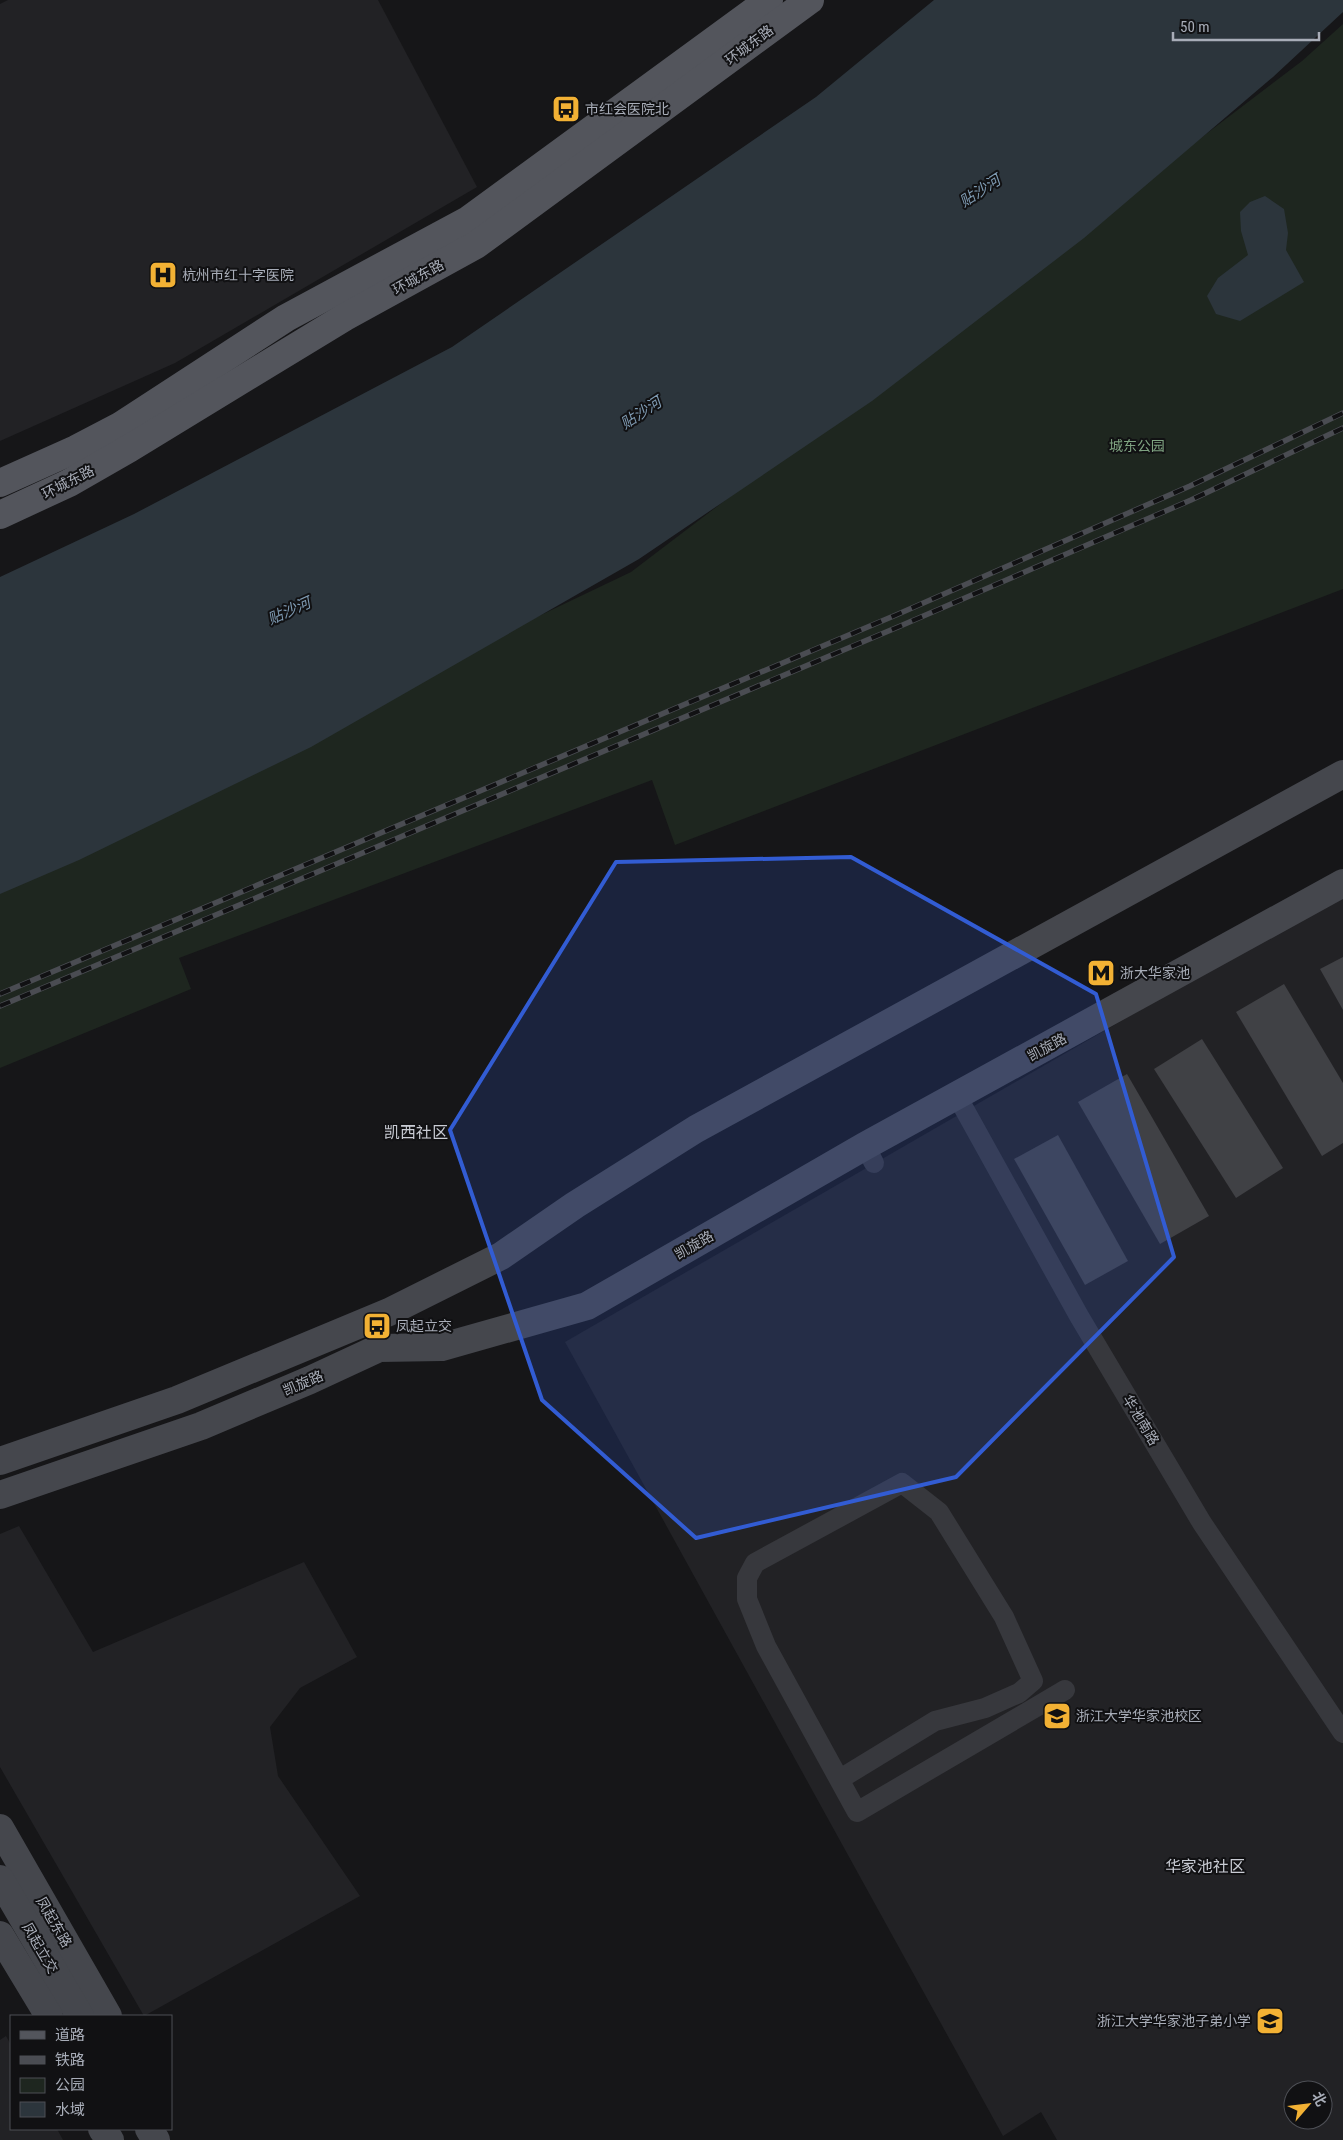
<svg xmlns="http://www.w3.org/2000/svg" width="1343" height="2140" font-family="'Roboto Condensed','Noto Sans SC',sans-serif">
	<style>
		.built { fill: #222225; fill-rule: evenodd }
		.green { fill: #1e261f }
		.water { fill: #2c353c }
		.building { fill: #404145 }
		.lines { fill: none; stroke-linecap: round; stroke-linejoin: round }
		.minor { stroke: #37383d; stroke-width: 20 }
		.secondary { stroke: #45474d; stroke-width: 28 }
		.primary { stroke: #53555c; stroke-width: 28 }
		.rail-casing { stroke: #4a4c52; stroke-width: 5.5 }
		.rail { stroke: #111113; stroke-width: 4; stroke-dasharray: 11; stroke-linecap: butt }
		.marked { fill: #325cd3; fill-opacity: 0.2; stroke: #325cd3; stroke-width: 4; stroke-linejoin: round }
		.labels { text-anchor: middle; dominant-baseline: central; stroke-width: 4; stroke-linejoin: round; paint-order: stroke }
		.street-label { font-size: 14px; fill: #a8adb8; stroke: #111113 }
		.poi-label { font-size: 14px; fill: #a8adb8; stroke: #111113; text-anchor: start }
		.park-label { font-size: 14px; fill: #7fa381; stroke: #111113 }
		.water-label { font-size: 15px; font-style: italic; fill: #7f9bb3; stroke: #111113 }
		.quarter-label { font-size: 16px; fill: #c9ccd4; stroke: #111113 }
	</style>
	<rect width="100%" height="100%" fill="#161618"/>
	<!-- built -->
	<g class="built">
		<path d="M 8,0 L 378,0 L 477,187 L 175,363 L 0,441 L 0,4 Z"/>
		<path d="M 1343,893 L 1343,2140 L 1057,2140 L 1041,2112 L 1003,2136 L 565,1342 ZM 1293,2090 L 1323,2090 L 1323,2120 L 1293,2120 Z"/>
		<path d="M 19,1526 L 93,1652 L 304,1562 L 357,1657 L 300,1688 L 270,1727 L 278,1776 L 360,1896 L 144,2016 L 0,1767 L 0,1534 Z"/>
		<path d="M 6,2036 L 11,2045 L 11,2129 L 57,2129 L 63,2140 L 0,2140 L 0,2040 Z"/>
	</g>
	<!-- green -->
	<path class="green" d="M 1343,24 L 1343,589 L 675,845 L 652,780 L 179,958 L 191,989 L 0,1068 L 0,873 L 631,572 L 1302,61 Z"/>
	<!-- water -->
	<g class="water">
		<path d="M 934,0 L 1343,0 L 1343,12 L 1273,77 L 1084,238 L 872,401 L 639,559 L 311,747 L 79,860 L 0,894 L 0,577 L 134,514 L 452,347 L 816,97 Z"/>
		<path d="M 1265,196 L 1284,209 L 1288,233 L 1286,250 L 1304,282 L 1240,321 L 1216,314 L 1207,296 L 1218,278 L 1248,255 L 1241,231 L 1240,212 L 1250,202 Z"/>
	</g>
	<!-- building -->
	<g class="building">
		<path d="M 1343,957 L 1343,1010 L 1320,969 Z"/>
		<path d="M 1284,984 L 1343,1083 L 1343,1143 L 1322,1156 L 1236,1012 Z"/>
		<path d="M 1202,1039 L 1283,1168 L 1236,1198 L 1154,1069 Z"/>
		<path d="M 1127,1074 L 1209,1216 L 1160,1244 L 1078,1102 Z"/>
		<path d="M 1058,1135 L 1128,1261 L 1085,1285 L 1014,1159 Z"/>
	</g>
	<g class="lines">
		<!-- minor -->
		<g class="minor">
			<path d="M 957,1096 L 1079,1316 L 1202,1523 L 1343,1733"/>
			<path d="M 865,1146 L 874,1163"/>
			<path d="M 840,1779 L 935,1721 L 985,1708 L 1019,1693 L 1033,1681 L 1004,1617 L 939,1512 L 902,1483 L 755,1563 L 747,1578 L 747,1599 L 766,1646 L 857,1812 L 1065,1690"/>
		</g>
		<!-- secondary -->
		<g class="secondary">
			<path d="M 0,1461 L 177,1400 L 389,1312 L 501,1256 L 575,1205 L 696,1129 L 1343,774"/>
			<path d="M 0,1495 L 201,1426 L 310,1380 L 379,1348 L 442,1347 L 587,1306 L 865,1146 L 1343,883"/>
			<path d="M 0,1828 L 108,2016"/>
			<path d="M 0,1879 L 80,2016"/>
			<path d="M 0,1935 L 49,2016"/>
			<path d="M 102,2129 L 110,2140"/>
			<path d="M 149,2129 L 156,2140"/>
		</g>
		<!-- primary -->
		<g class="primary">
			<path d="M 0,483 L 76,449 L 120,426 L 286,318 L 468,220 L 769,0"/>
			<path d="M 0,515 L 69,483 L 130,448 L 345,317 L 476,245 L 810,0"/>
		</g>
		<defs>
			<g id="rail">
				<path d="M 0,994 L 896,615 L 1190,486 L 1343,413"/>
				<path d="M 0,1006 L 898,627 L 1191,500 L 1343,428"/>
			</g>
		</defs>
		<!-- rail casing -->
		<use href="#rail" class="rail-casing"/>
		<!-- rail -->
		<use href="#rail" class="rail"/>
	</g>
	<!-- marked area -->
	<path class="marked" d="M 851,857 L 1096,994 L 1174,1257 L 956,1477 L 696,1538 L 542,1400 L 450,1130 L 616,862 Z"/>
	<!-- icons -->
	<defs>
		<symbol id="bus-square" viewBox="-11 -11 22 22"><rect x="-9" y="-9" width="18" height="18" rx="4" fill="#f2b134" stroke="#111113"/><path d="M-5-6H5V4H4V6H2V4H-2V6H-4V4H-5ZM-3.5-4V0h7V-4ZM-3.5 1.2v1.5H-2V1.2ZM2 1.2v1.5H3.5V1.2Z" fill="#111"/></symbol>
		<symbol id="hospital-square" viewBox="-11 -11 22 22"><rect x="-9" y="-9" width="18" height="18" rx="4" fill="#f2b134" stroke="#111113"/><path d="M-5-5h3v3.5h4V-5h3V5h-3V1.5h-4V5h-3Z" fill="#111"/></symbol>
		<symbol id="metro-square" viewBox="-11 -11 22 22"><rect x="-9" y="-9" width="18" height="18" rx="4" fill="#f2b134" stroke="#111113"/><path d="M-5.5 5V-5H-3L0 0L3-5H5.5V5H3V-.5L0 4L-3-.5V5Z" fill="#111"/></symbol>
		<symbol id="university-square" viewBox="-11 -11 22 22"><rect x="-9" y="-9" width="18" height="18" rx="4" fill="#f2b134" stroke="#111113"/><path d="M0-5L7-2L0 1L-7-2ZM-4 1L0 2.5L4 1V4Q0 6-4 4Z" fill="#111"/></symbol>
		<symbol id="school-square" viewBox="-11 -11 22 22"><rect x="-9" y="-9" width="18" height="18" rx="4" fill="#f2b134" stroke="#111113"/><path d="M0-5L7-2L0 1L-7-2ZM-4 1L0 2.5L4 1V4Q0 6-4 4Z" fill="#111"/></symbol>
	</defs>
	<g fill-rule="evenodd">
		<use href="#bus-square" x="550" y="93" width="32" height="32"/>
		<use href="#hospital-square" x="147" y="259" width="32" height="32"/>
		<use href="#metro-square" x="1085" y="957" width="32" height="32"/>
		<use href="#bus-square" x="361" y="1310" width="32" height="32"/>
		<use href="#university-square" x="1041" y="1700" width="32" height="32"/>
		<use href="#school-square" x="1254" y="2005" width="32" height="32"/>
	</g>
	<g class="labels">
		<!-- street labels -->
		<g class="street-label">
			<text transform="translate(749 45) rotate(-37)">环城东路</text>
			<text transform="translate(418 277) rotate(-29)">环城东路</text>
			<text transform="translate(68 482) rotate(-27)">环城东路</text>
			<text transform="translate(1047 1047) rotate(-29)">凯旋路</text>
			<text transform="translate(694 1245) rotate(-30)">凯旋路</text>
			<text transform="translate(303 1383) rotate(-23)">凯旋路</text>
			<text transform="translate(1141 1420) rotate(59)">华池南路</text>
			<text transform="translate(54 1922) rotate(60)">凤起东路</text>
			<text transform="translate(40 1948) rotate(60)">凤起立交</text>
		</g>
		<!-- poi labels -->
		<g class="poi-label">
			<text x="585" y="109">市红会医院北</text>
			<text x="182" y="275">杭州市红十字医院</text>
			<text x="1120" y="973">浙大华家池</text>
			<text x="396" y="1326">凤起立交</text>
			<text x="1076" y="1716">浙江大学华家池校区</text>
			<text x="1251" y="2021" text-anchor="end">浙江大学华家池子弟小学</text>
		</g>
		<!-- park labels -->
		<g class="park-label">
			<text x="1137" y="446">城东公园</text>
		</g>
		<!-- water labels -->
		<g class="water-label">
			<text transform="translate(980 191) rotate(-33)">贴沙河</text>
			<text transform="translate(641 413) rotate(-33)">贴沙河</text>
			<text transform="translate(289 611) rotate(-24)">贴沙河</text>
		</g>
		<!-- quarter labels -->
		<g class="quarter-label">
			<text x="416" y="1132">凯西社区</text>
			<text x="1205" y="1866">华家池社区</text>
		</g>
	</g>
	<!-- legend -->
	<rect x="10" y="2015" width="162" height="115" fill="#111113" stroke="#4d4f55"/>
	<rect x="20" y="2031" width="25" height="8" fill="#53555c" stroke="#4d4f55"/>
	<text x="55" y="2040" font-size="15" fill="#a8adb8">道路</text>
	<rect x="20" y="2056" width="25" height="8" fill="#4a4c52" stroke="#4d4f55"/>
	<text x="55" y="2065" font-size="15" fill="#a8adb8">铁路</text>
	<rect x="20" y="2078" width="25" height="15" fill="#1e261f" stroke="#4d4f55"/>
	<text x="55" y="2090" font-size="15" fill="#a8adb8">公园</text>
	<rect x="20" y="2102" width="25" height="15" fill="#2c353c" stroke="#4d4f55"/>
	<text x="55" y="2115" font-size="15" fill="#a8adb8">水域</text>
	<!-- north arrow -->
	<g transform="translate(1308 2105) rotate(62)"><circle r="24" fill="#111113" stroke="#4d4f55"/>
	<path d="M0-4L9 19L0 12L-9 19Z" fill="#f2b134"/>
	<text y="-8" font-size="14" font-weight="bold" text-anchor="middle" fill="#a8adb8">北</text>
	</g>
	<!-- scale -->
	<path d="M1173 32v8h146v-8" fill="none" stroke="#a8adb8" stroke-width="2.5"/>
	<text x="1180" y="32" font-size="15" fill="#a8adb8" stroke="#111113" stroke-width="4" paint-order="stroke">50 m</text>
</svg>
